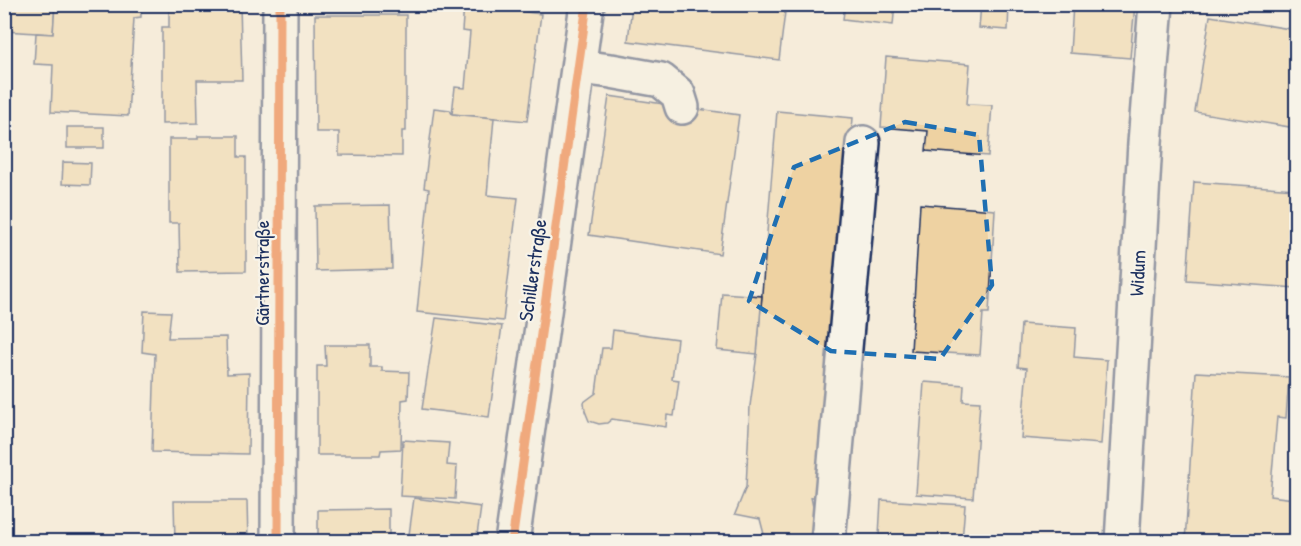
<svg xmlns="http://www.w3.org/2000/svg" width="1301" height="546" font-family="'Patrick Hand',sans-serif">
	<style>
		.building { fill: #eed2a2; stroke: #1b2f5e; stroke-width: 1.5 }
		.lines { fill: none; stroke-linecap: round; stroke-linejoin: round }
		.minor-casing { stroke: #1b2f5e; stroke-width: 38 }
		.minor { stroke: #f7f3e8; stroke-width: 33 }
		.cycleway-casing { stroke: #f7f3e8; stroke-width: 13 }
		.cycleway { stroke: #e8590c; stroke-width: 9 }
		.marked { fill: none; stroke: #1f6fb2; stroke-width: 4.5; stroke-dasharray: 12 8; stroke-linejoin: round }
		.labels { text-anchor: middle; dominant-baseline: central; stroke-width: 4.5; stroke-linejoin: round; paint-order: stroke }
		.street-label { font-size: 20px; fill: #1b2f5e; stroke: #f7f3e8 }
	</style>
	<rect width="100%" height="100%" fill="#f5ecda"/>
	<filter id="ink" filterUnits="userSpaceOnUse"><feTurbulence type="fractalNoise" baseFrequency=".0167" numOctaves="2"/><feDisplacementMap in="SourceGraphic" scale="12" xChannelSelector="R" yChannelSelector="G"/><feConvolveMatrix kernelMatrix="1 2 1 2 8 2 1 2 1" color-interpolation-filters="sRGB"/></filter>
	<g filter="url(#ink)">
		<!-- building -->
		<g class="building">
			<path d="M 4,4 L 55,4 L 53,34 L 4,31 Z"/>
			<path d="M 55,4 L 141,4 L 141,17 L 134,18 L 128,116 L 51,112 L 53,65 L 34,64 L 36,33 L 53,34 Z"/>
			<path d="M 240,4 L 242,80 L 197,80 L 198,123 L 162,124 L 162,27 L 169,27 L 169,5 Z"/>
			<path d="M 400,4 L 436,4 L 435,13 L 399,9 Z"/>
			<path d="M 464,4 L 541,14 L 527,121 L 452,114 L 455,87 L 465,88 L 470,32 L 462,31 Z"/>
			<path d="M 632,4 L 786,4 L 779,60 L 628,41 Z"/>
			<path d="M 845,4 L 895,4 L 893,25 L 843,19 Z"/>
			<path d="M 981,4 L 1009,4 L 1008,30 L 979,28 Z"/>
			<path d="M 1073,4 L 1135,4 L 1130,58 L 1070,53 Z"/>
			<path d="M 315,15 L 406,15 L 406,131 L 402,131 L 402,156 L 339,155 L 339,132 L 316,132 Z"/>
			<path d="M 1210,16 L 1296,30 L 1296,128 L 1195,112 Z"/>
			<path d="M 886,57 L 970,64 L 967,104 L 992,105 L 988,156 L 926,151 L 928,131 L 881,127 Z"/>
			<path d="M 609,96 L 739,115 L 720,254 L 589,235 Z"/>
			<path d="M 434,108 L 450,110 L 452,114 L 494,118 L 487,195 L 518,198 L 503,321 L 417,312 L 429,189 L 424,188 Z"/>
			<path d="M 777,111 L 853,118 L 828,406 L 825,497 L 811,497 L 820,542 L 766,542 L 760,519 L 735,514 L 746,487 L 750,406 L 757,354 Z"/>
			<rect x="67" y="127" width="37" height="21"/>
			<path d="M 198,136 L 238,136 L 238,157 L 246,157 L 246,271 L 180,272 L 179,223 L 169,223 L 169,139 L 198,139 Z"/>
			<path d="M 63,162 L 91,163 L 90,185 L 62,184 Z"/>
			<path d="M 1194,182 L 1296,189 L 1296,288 L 1187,280 Z"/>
			<path d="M 920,204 L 995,210 L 989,313 L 983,313 L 980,355 L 911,351 Z"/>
			<path d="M 390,205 L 392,269 L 316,271 L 315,206 Z"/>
			<path d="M 722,293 L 762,296 L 757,354 L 717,350 Z"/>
			<path d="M 144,311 L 171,312 L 168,338 L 226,337 L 227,374 L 249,373 L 248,454 L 152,452 L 155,354 L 142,352 Z"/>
			<path d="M 436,318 L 502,326 L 489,417 L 422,409 Z"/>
			<path d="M 1021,324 L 1076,328 L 1074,357 L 1107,360 L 1101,444 L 1021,438 L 1027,368 L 1018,367 Z"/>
			<path d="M 613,330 L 677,339 L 672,379 L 679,380 L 674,416 L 667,415 L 666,427 L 612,419 L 607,423 L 599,424 L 589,421 L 585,411 L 584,402 L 596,393 L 602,348 L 611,348 Z"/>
			<path d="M 325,345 L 370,345 L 370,367 L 382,367 L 382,371 L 409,372 L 408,399 L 402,400 L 401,449 L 381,450 L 380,455 L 317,455 L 317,366 L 326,366 Z"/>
			<path d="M 1196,372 L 1289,377 L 1286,418 L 1277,417 L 1270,496 L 1294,499 L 1293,504 L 1296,504 L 1296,540 L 1277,539 L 1277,542 L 1185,542 Z"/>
			<path d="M 924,382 L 964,385 L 963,401 L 980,402 L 973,498 L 916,494 Z"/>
			<path d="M 403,440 L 449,443 L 447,465 L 457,466 L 455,499 L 400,496 Z"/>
			<path d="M 414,498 L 481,507 L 476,542 L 408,542 Z"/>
			<path d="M 881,500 L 965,505 L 962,541 L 879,535 Z"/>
			<path d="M 174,501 L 247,501 L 248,542 L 175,542 Z"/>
			<path d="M 389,509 L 389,542 L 318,542 L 318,510 Z"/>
		</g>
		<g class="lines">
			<defs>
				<g id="minor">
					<path d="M 579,67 L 611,71 L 661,80 L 678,94 L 682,107"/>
					<path d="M 278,542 L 280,4"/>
					<path d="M 512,542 L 587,4"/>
					<path d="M 828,542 L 863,143"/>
					<path d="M 1122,542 L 1145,143 L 1156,4"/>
				</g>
			</defs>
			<!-- minor casing -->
			<use href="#minor" class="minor-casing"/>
			<!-- minor -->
			<use href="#minor" class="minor"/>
			<defs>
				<g id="cycleway">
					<path d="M 278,542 L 280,4"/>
					<path d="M 512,542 L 587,4"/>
				</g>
			</defs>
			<!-- cycleway casing -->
			<use href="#cycleway" class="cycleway-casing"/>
			<!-- cycleway -->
			<use href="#cycleway" class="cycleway"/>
		</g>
	</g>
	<!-- marked area -->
	<path d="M0 0H1301V546H0ZM 905,122 L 979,135 L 992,285 L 940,359 L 831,351 L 749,301 L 794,167 Z" fill="#f5ecda" fill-opacity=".55" fill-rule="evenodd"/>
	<path class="marked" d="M 905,122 L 979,135 L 992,285 L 940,359 L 831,351 L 749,301 L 794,167 Z"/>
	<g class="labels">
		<!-- street labels -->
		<g class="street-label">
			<text transform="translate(532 270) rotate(-82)">Schillerstraße</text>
			<text transform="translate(261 273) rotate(-90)">Gärtnerstraße</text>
			<text transform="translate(1137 273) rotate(-87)">Widum</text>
		</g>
	</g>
	<!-- margin -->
	<rect width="1301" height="546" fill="none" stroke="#f7f3e8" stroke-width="24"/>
	<rect x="12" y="12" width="1277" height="522" fill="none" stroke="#1b2f5e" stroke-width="2" filter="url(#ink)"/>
</svg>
